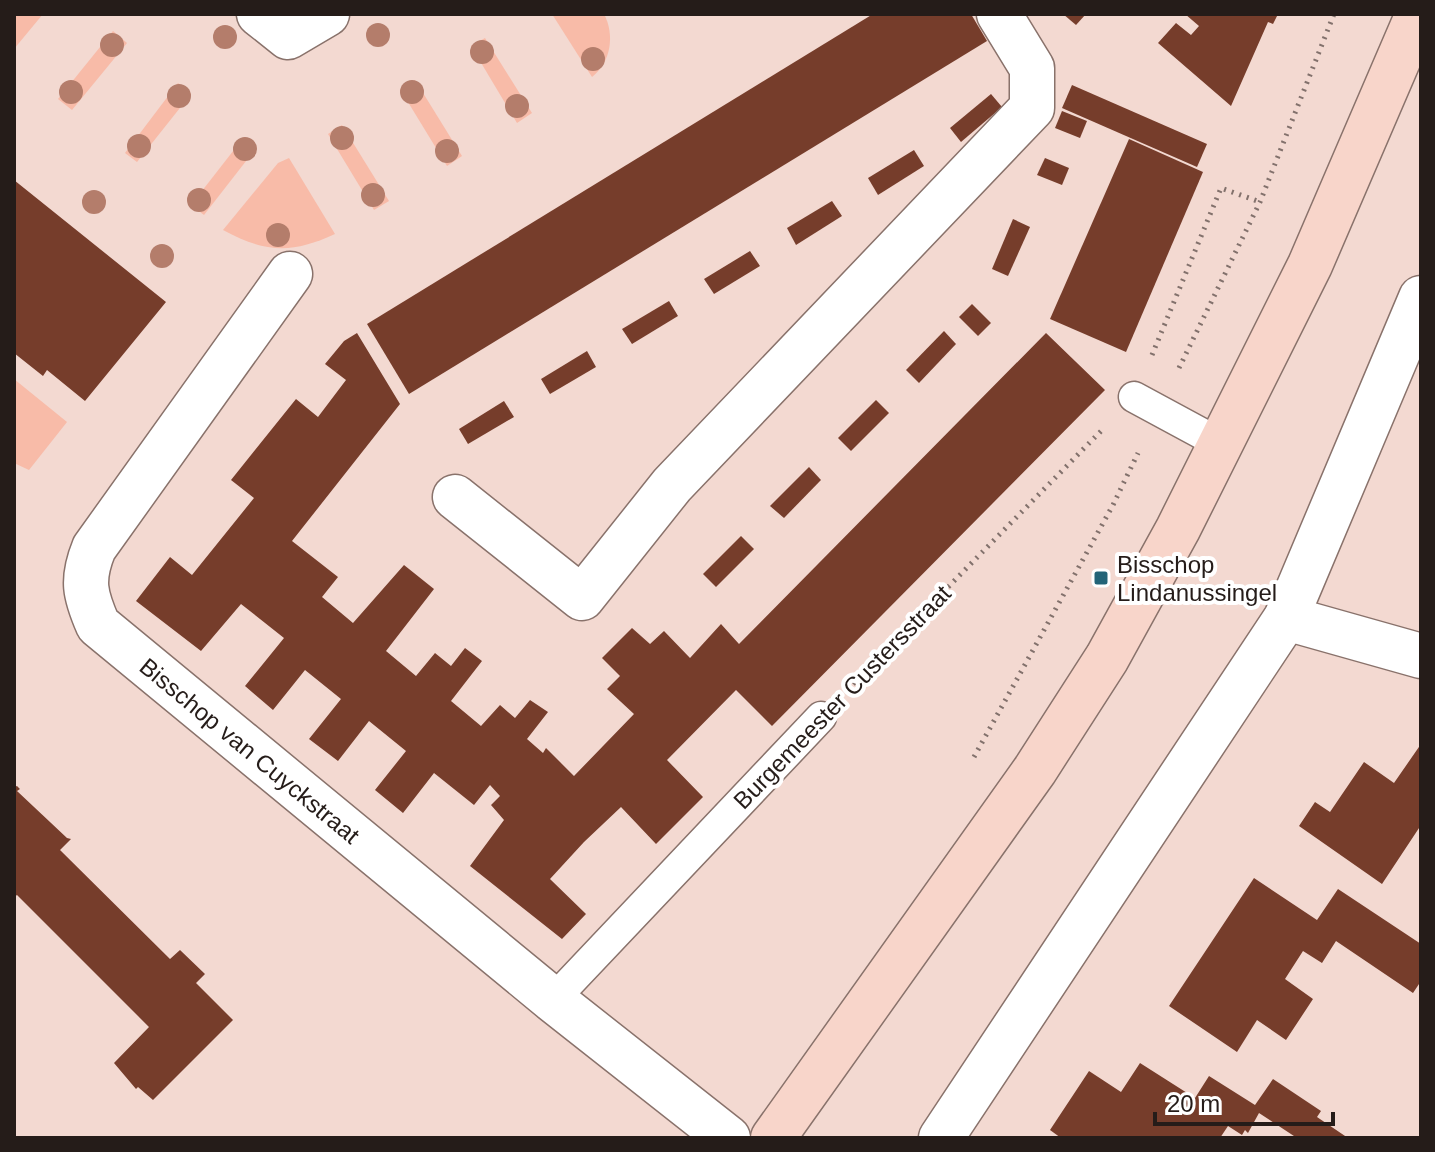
<svg xmlns="http://www.w3.org/2000/svg" width="1435" height="1152" font-family="Arial,sans-serif">
	<style>
		.green { fill: #f8bba8 }
		.building { fill: #763d2b }
		.lines { fill: none; stroke-linecap: round; stroke-linejoin: round }
		.service-casing { stroke: #89726b; stroke-width: 33 }
		.pedestrian-casing { stroke: #89726b; stroke-width: 47 }
		.minor-casing { stroke: #89726b; stroke-width: 47 }
		.secondary-casing { stroke: #89726b; stroke-width: 47 }
		.path { stroke: #82716c; stroke-width: 5; stroke-dasharray: 2 6; stroke-linecap: butt }
		.service { stroke: #fff; stroke-width: 30 }
		.pedestrian { stroke: #fff; stroke-width: 44 }
		.minor { stroke: #fff; stroke-width: 44 }
		.secondary { stroke: #f8d5ca; stroke-width: 44 }
		.tree { fill: #b47d6b }
		.poi-dot { fill: #236478; stroke: #fff; stroke-width: 3 }
		.labels { text-anchor: middle; dominant-baseline: central; stroke-width: 8; stroke-linejoin: round; paint-order: stroke }
		.poi-label { font-size: 24px; fill: #251c19; stroke: #fff; text-anchor: start }
		.street-label { font-size: 24px; fill: #251c19; stroke: #fff }
	</style>
	<rect width="100%" height="100%" fill="#f3d9d1"/>
	<!-- green -->
	<g class="green">
		<path d="M 16,14 L 43,14 L 14,49 L 14,17 Z"/>
		<path d="M 552,14 L 604,14 C 615,35 611,62 592,77 Z"/>
		<path d="M 113,31 L 127,43 L 72,110 L 58,99 Z"/>
		<path d="M 485,38 L 532,113 L 517,123 L 471,46 Z"/>
		<path d="M 415,80 L 462,156 L 447,166 L 400,89 Z"/>
		<path d="M 178,83 L 191,94 L 137,162 L 125,153 Z"/>
		<path d="M 342,125 L 389,201 L 374,210 L 328,134 Z"/>
		<path d="M 244,137 L 257,147 L 204,215 L 191,205 Z"/>
		<path d="M 289,158 L 335,234 C 292,254 265,253 223,230 L 278,163 Z"/>
		<path d="M 14,379 L 67,422 L 29,470 L 14,463 Z"/>
	</g>
	<!-- building -->
	<g class="building">
		<path d="M 873,14 L 971,14 L 987,41 L 409,394 L 367,324 Z"/>
		<path d="M 1063,14 L 1086,14 L 1076,25 Z"/>
		<path d="M 1185,14 L 1278,14 L 1273,24 L 1268,22 L 1231,106 L 1158,43 L 1176,23 L 1191,35 L 1199,26 Z"/>
		<path d="M 1072,85 L 1207,144 L 1197,167 L 1062,108 Z"/>
		<path d="M 991,94 L 1002,107 L 961,142 L 950,128 Z"/>
		<path d="M 1062,111 L 1087,121 L 1080,138 L 1055,128 Z"/>
		<path d="M 1129,139 L 1203,172 L 1126,352 L 1050,319 Z"/>
		<path d="M 914,150 L 924,166 L 878,195 L 868,178 Z"/>
		<path d="M 1045,158 L 1069,168 L 1062,185 L 1037,175 Z"/>
		<path d="M 14,180 L 166,302 L 85,401 L 47,370 L 43,376 L 14,353 Z"/>
		<path d="M 832,201 L 842,216 L 796,245 L 787,228 Z"/>
		<path d="M 1013,219 L 1030,227 L 1008,276 L 992,269 Z"/>
		<path d="M 750,251 L 760,266 L 714,294 L 704,279 Z"/>
		<path d="M 669,301 L 678,316 L 632,344 L 622,329 Z"/>
		<path d="M 972,304 L 991,323 L 978,336 L 959,317 Z"/>
		<path d="M 944,331 L 956,344 L 919,383 L 906,370 Z"/>
		<path d="M 357,333 L 400,404 L 292,541 L 338,577 L 322,597 L 353,623 L 404,565 L 434,589 L 386,651 L 416,676 L 435,653 L 451,666 L 465,648 L 482,661 L 451,701 L 481,726 L 500,705 L 515,718 L 530,700 L 548,712 L 527,739 L 543,753 L 546,748 L 574,776 L 634,714 L 607,689 L 620,676 L 602,658 L 632,628 L 650,644 L 664,631 L 690,658 L 721,624 L 739,644 L 1046,333 L 1105,390 L 772,726 L 736,690 L 667,760 L 703,797 L 656,844 L 621,807 L 584,842 L 550,879 L 586,914 L 562,939 L 470,866 L 504,820 L 491,805 L 500,796 L 490,785 L 474,805 L 434,773 L 403,813 L 375,790 L 406,751 L 369,721 L 338,761 L 309,739 L 341,699 L 305,670 L 273,710 L 245,686 L 284,638 L 241,604 L 201,651 L 136,601 L 170,557 L 192,575 L 254,498 L 231,480 L 296,399 L 318,417 L 346,380 L 325,364 L 344,341 Z"/>
		<path d="M 587,351 L 596,367 L 550,394 L 541,379 Z"/>
		<path d="M 876,400 L 889,413 L 851,451 L 838,438 Z"/>
		<path d="M 504,401 L 514,417 L 468,444 L 459,429 Z"/>
		<path d="M 809,467 L 821,480 L 784,518 L 770,506 Z"/>
		<path d="M 741,536 L 754,549 L 716,587 L 703,574 Z"/>
		<path d="M 1421,744 L 1421,825 L 1382,884 L 1299,826 L 1315,802 L 1330,812 L 1364,762 L 1394,783 Z"/>
		<path d="M 17,786 L 20,789 L 17,791 L 67,838 L 71,839 L 60,850 L 170,959 L 180,950 L 205,974 L 196,983 L 233,1020 L 153,1100 L 138,1087 L 136,1089 L 114,1063 L 149,1027 L 17,895 L 14,897 L 14,787 Z"/>
		<path d="M 1254,878 L 1317,920 L 1338,889 L 1421,944 L 1421,981 L 1413,993 L 1336,941 L 1322,963 L 1303,951 L 1285,979 L 1313,999 L 1286,1040 L 1257,1020 L 1237,1052 L 1169,1006 Z"/>
		<path d="M 1140,1063 L 1195,1098 L 1209,1076 L 1255,1105 L 1273,1079 L 1321,1111 L 1317,1117 L 1348,1138 L 1297,1138 L 1259,1113 L 1248,1133 L 1245,1130 L 1242,1135 L 1228,1126 L 1220,1138 L 1061,1138 L 1050,1130 L 1089,1071 L 1121,1092 Z"/>
	</g>
	<g class="lines">
		<defs>
			<g id="service">
				<path d="M 1134,397 L 1221,444"/>
				<path d="M 553,1000 L 821,717"/>
			</g>
			<path id="pedestrian" d="M 259,14 L 288,37 L 327,14"/>
			<g id="minor">
				<path id="s1" d="M 290,274 L 94,548 C 81,580 85,595 98,625 L 553,1000 L 728,1138"/>
				<path d="M 455,497 L 582,598 L 672,485 L 1032,108 L 1032,68 L 999,14"/>
				<path d="M 1286,618 L 1421,656"/>
				<path d="M 941,1138 L 1286,618 L 1421,298"/>
			</g>
			<path id="secondary" d="M 773,1138 L 1035,770 L 1107,658 L 1178,529 L 1310,265 L 1418,14"/>
		</defs>
		<!-- service casing -->
		<use href="#service" class="service-casing"/>
		<!-- pedestrian casing -->
		<use href="#pedestrian" class="pedestrian-casing"/>
		<!-- minor casing -->
		<use href="#minor" class="minor-casing"/>
		<!-- secondary casing -->
		<use href="#secondary" class="secondary-casing"/>
		<!-- path -->
		<g class="path">
			<path d="M 1152,355 L 1221,188 L 1260,202"/>
			<path d="M 1179,368 L 1260,202 L 1334,14"/>
			<path d="M 853,684 L 1103,429"/>
			<path d="M 974,757 L 1113,505 L 1138,453"/>
		</g>
		<!-- service -->
		<use href="#service" class="service"/>
		<!-- pedestrian -->
		<use href="#pedestrian" class="pedestrian"/>
		<!-- minor -->
		<use href="#minor" class="minor"/>
		<!-- secondary -->
		<use href="#secondary" class="secondary"/>
	</g>
	<!-- trees -->
	<g class="tree">
		<circle cx="378" cy="35" r="12"/>
		<circle cx="225" cy="37" r="12"/>
		<circle cx="112" cy="45" r="12"/>
		<circle cx="482" cy="52" r="12"/>
		<circle cx="593" cy="59" r="12"/>
		<circle cx="71" cy="92" r="12"/>
		<circle cx="412" cy="92" r="12"/>
		<circle cx="179" cy="96" r="12"/>
		<circle cx="517" cy="106" r="12"/>
		<circle cx="342" cy="138" r="12"/>
		<circle cx="139" cy="146" r="12"/>
		<circle cx="245" cy="149" r="12"/>
		<circle cx="447" cy="151" r="12"/>
		<circle cx="373" cy="195" r="12"/>
		<circle cx="199" cy="200" r="12"/>
		<circle cx="94" cy="202" r="12"/>
		<circle cx="278" cy="235" r="12"/>
		<circle cx="162" cy="256" r="12"/>
	</g>
	<!-- markers -->
	<rect class="poi-dot" x="1093" y="570" width="16" height="16" rx="4"/>
	<g class="labels">
		<!-- poi labels -->
		<g class="poi-label">
			<text x="1117" y="564">Bisschop<tspan x="1117" dy="28">Lindanussingel</tspan></text>
		</g>
		<!-- street labels -->
		<g class="street-label">
			<text transform="translate(842 697) rotate(-46)">Burgemeester Custersstraat</text>
			<text stroke="none"><textPath href="#s1" startOffset="614">Bisschop van Cuyckstraat</textPath></text>
		</g>
	</g>
	<!-- border -->
	<rect width="1435" height="1152" fill="none" stroke="#251c19" stroke-width="32"/>
	<!-- scale -->
	<path d="M1155 1112v12h178v-12" fill="none" stroke="#251c19" stroke-width="4"/>
	<text x="1167" y="1112" font-size="24" fill="#251c19" stroke="#ffffff" stroke-width="6" paint-order="stroke">20 m</text>
</svg>
